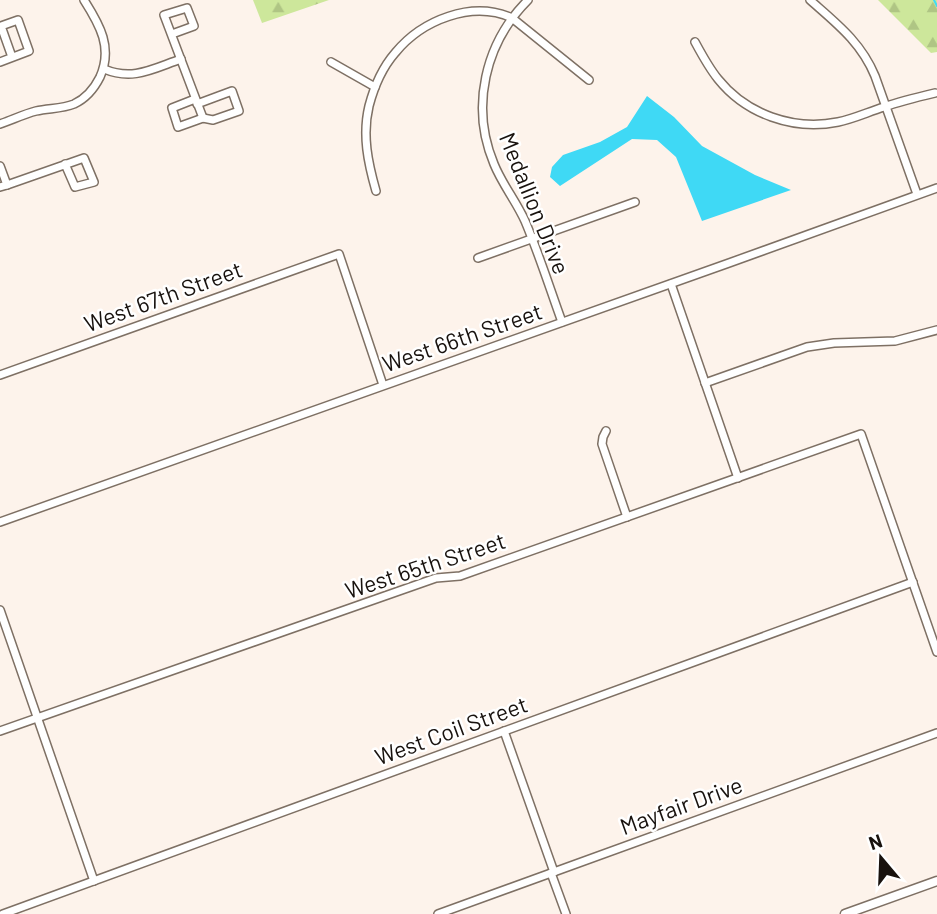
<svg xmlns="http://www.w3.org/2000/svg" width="937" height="914" font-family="Barlow,sans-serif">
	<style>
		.forest { fill: url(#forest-firs) }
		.water { fill: #3fd9f5 }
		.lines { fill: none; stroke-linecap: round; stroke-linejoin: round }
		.stream { stroke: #3fd9f5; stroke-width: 2 }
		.minor-casing { stroke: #7e7064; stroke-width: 10 }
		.tertiary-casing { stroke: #7e7064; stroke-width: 11 }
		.minor { stroke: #fff; stroke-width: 7 }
		.tertiary { stroke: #fff; stroke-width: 8 }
		.labels { text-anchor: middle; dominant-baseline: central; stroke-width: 5; stroke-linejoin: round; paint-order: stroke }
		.street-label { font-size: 23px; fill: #18120e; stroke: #fff }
	</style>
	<defs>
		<pattern id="forest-firs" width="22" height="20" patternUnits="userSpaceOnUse" patternTransform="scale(1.75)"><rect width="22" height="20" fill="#cde79b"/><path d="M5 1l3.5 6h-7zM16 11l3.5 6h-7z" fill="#afc584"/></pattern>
	</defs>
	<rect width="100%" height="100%" fill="#fdf3eb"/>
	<!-- forest -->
	<g class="forest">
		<path d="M 253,0 L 329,0 L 262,23 Z"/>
		<path d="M 878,0 L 937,0 L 937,52 L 931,53 Z"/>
	</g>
	<!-- water -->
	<path class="water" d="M 647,96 L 674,117 L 702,146 L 755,175 L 791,190 L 702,221 L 676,157 L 657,140 L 632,139 L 560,186 L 550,177 L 552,167 L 563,155 L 600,142 L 627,127 Z"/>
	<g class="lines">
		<!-- stream -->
		<path class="stream" d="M 934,0 L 937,6"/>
		<defs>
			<g id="minor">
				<path d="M 528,0 C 485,43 470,107 494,164 C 502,184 516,201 525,221 C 539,254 550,289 562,322"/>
				<path d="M 810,0 C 836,23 861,42 875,76 L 917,194"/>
				<path d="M 172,34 L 194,26 L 187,8 L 164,15 L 203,118"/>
				<path d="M 695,42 C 702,55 709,68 718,79 C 746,114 793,131 838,122 C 853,119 868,112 884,107 C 901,101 918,97 935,93"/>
				<path d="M 0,62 L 29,51 L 18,20 L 1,26 L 12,57"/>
				<path d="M 331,62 L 375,87"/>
				<path d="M 104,69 C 133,81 152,69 181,59"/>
				<path d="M 195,99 L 172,108 L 178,127 L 203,118 L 213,120 L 239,111 L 232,91 L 197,104"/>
				<path d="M 0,124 C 12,120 24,114 36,111 C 49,108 62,109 74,104 C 87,98 94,89 100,77 C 113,48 100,25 84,0"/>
				<path d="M 0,166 L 7,185"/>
				<path d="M 0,187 L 7,185 L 84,158 L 94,182 L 75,187 L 65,164"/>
				<path d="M 376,191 C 368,163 362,135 369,106 C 374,87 382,68 395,53 C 422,20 472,0 512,18 L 589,80"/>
				<path d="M 478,258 L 635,202"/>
				<path d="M 671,284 L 738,478"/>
				<path d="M 0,375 L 339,254 L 383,385"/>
				<path d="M 705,383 L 807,347 L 834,343 L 895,341 L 937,330"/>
				<path d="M 606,431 L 603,437 L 602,444 L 627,517"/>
				<path d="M 0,522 L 729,263 L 937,188"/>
				<path d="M 0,610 L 94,881"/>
				<path d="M 0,731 L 436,578 L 460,576 L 861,434 L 937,652"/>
				<path d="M 504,731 L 554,872"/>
				<path d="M 551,873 L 566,914"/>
				<path d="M 3,914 L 913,582"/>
				<path d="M 438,914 L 937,733"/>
			</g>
			<path id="tertiary" d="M 845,914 L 937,881"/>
		</defs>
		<!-- minor casing -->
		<use href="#minor" class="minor-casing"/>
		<!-- tertiary casing -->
		<use href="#tertiary" class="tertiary-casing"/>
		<!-- minor -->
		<use href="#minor" class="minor"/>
		<!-- tertiary -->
		<use href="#tertiary" class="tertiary"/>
	</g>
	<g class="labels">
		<!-- street labels -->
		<g class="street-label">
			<text transform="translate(535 203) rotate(68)">Medallion Drive</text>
			<text transform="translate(163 296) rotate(-20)">West 67th Street</text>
			<text transform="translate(462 337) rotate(-19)">West 66th Street</text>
			<text transform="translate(425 565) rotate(-18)">West 65th Street</text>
			<text transform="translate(451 730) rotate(-20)">West Coil Street</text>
			<text transform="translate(681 805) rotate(-20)">Mayfair Drive</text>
		</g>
	</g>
	<!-- north arrow -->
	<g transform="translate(881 858) rotate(341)" stroke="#ffffff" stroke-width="5" paint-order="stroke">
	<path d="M0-5L12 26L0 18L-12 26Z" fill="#18120e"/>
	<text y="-10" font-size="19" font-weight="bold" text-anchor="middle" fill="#18120e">N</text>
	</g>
</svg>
